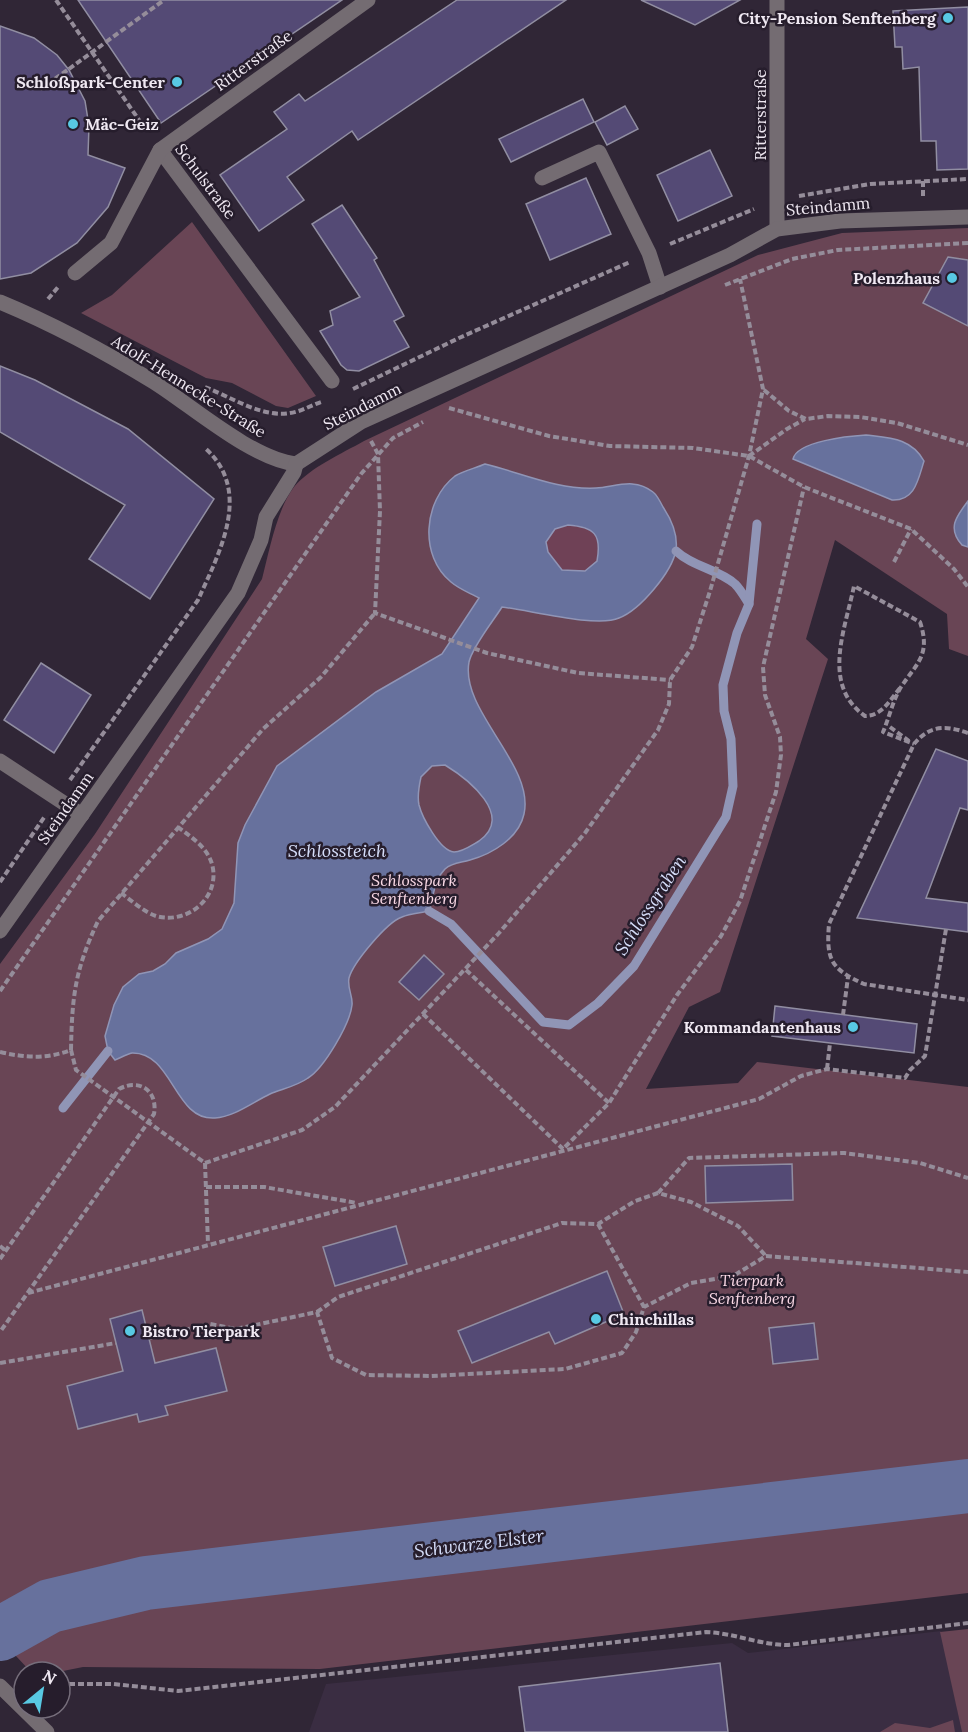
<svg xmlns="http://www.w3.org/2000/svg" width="968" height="1732" font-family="Lora,serif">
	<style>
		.built { fill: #3a2d42 }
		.green { fill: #694555 }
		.forest { fill: #6f4156 }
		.water { fill: #67719d; stroke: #9095b6; stroke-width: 1.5; fill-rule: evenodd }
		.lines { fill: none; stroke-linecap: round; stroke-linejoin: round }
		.stream { stroke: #9095b6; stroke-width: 9 }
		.river { stroke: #67719d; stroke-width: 54 }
		.building { fill: #544a75; stroke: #918ea2; stroke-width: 1.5 }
		.path { stroke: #958d9a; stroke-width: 4; stroke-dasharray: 6 3; stroke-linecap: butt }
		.minor { stroke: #746c72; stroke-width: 15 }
		.path-bridge { stroke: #958d9a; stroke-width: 4; stroke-dasharray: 6 3; stroke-linecap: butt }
		.poi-dot { fill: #58c9e3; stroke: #261d2c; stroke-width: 2 }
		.labels { text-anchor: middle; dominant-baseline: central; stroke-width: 5; stroke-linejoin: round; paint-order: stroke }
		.poi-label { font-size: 16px; font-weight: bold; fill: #efe8f2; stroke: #261d2c; text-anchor: end }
		.street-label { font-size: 16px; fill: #efe8f2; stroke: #261d2c }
		.park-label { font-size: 16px; font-style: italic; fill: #fad9e6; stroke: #261d2c }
		.water-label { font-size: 18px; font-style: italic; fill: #d5ddf9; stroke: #261d2c }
	</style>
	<rect width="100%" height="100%" fill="#302636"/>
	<!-- built -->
	<path class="built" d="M 941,1631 L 962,1732 L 309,1732 L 326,1684 L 732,1643 L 748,1653 Z"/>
	<!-- green -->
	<g class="green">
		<path d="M 192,222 L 316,396 L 288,408 L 276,406 L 232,383 L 206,378 L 81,313 L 112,295 Z"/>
		<path d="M 968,228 L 968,656 L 949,649 L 947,614 L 835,540 L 806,639 L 828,659 L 720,992 L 689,1007 L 646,1089 L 738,1083 L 757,1062 L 968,1087 L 968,1593 L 320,1669 L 83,1667 L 58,1672 L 31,1672 L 0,1639 L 0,964 L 95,834 L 262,579 C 269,552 277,509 294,487 C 311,467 341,454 364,441 L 758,255 L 842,233 Z"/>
		<path d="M 968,1629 L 968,1732 L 962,1732 L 940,1632 Z"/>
		<path d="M 953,1720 L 955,1732 L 880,1732 L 895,1723 L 930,1728 Z"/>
	</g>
	<!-- forest -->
	<path class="forest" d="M 568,525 C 594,527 602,534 597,561 L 585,571 L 562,570 L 548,552 L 546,542 L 555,528 Z"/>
	<!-- water -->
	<g class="water">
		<path d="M 866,435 C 890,438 911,438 924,461 C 918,480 915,501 892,500 L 793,459 C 797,441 850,436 866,435 Z"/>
		<path d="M 485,464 C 522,473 557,490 596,488 C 615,487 634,477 653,492 C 657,495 661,503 663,507 C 671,519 678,535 676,550 C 672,572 640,610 619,618 C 597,628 529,610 502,607 C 494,620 472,647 469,662 C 460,711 535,765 524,814 C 519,838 492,854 470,860 C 461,863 453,862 445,869 C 433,881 434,897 429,911 C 421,913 410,913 402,917 C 387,922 353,963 349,978 C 347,988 353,996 352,1005 C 350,1024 324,1068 308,1078 C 297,1086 282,1089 270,1094 C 253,1102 234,1117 215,1118 C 174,1121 173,1052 132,1053 C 127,1054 120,1058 115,1060 L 108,1051 L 105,1036 L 114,1005 L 123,987 L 139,974 L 153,971 L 165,964 L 176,953 L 208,939 L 222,929 L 234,903 L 238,843 L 245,825 L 277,766 L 376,692 L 442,654 L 479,598 C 470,593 459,589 451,582 C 419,556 423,501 455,476 C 463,471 476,468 485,464 ZM 568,525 C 594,527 602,534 597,561 L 585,571 L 562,570 L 548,552 L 546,542 L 555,529 ZM 445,765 C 468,779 515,816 479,841 C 472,845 462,852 454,852 C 440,851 422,817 419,805 C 417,796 419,786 421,777 L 432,766 Z"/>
		<path d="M 968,501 L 968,547 L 962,545 C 947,528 956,517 968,501 Z"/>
	</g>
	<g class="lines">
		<!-- stream -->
		<g class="stream">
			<path d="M 676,551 C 693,567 718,569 735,584 C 741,590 745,598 749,604"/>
			<path d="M 429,911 L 451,924 L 543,1022 L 569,1025 L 598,1003 L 634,966 L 726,817 L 733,786 L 731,739 L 724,711 L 723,685 L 737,633 L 749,604 L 757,524"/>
			<path d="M 63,1108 L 108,1051"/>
		</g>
		<!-- river -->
		<path class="river" d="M 0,1634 L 50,1606 L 146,1583 L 968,1486"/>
	</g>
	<!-- building -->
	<g class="building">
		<path d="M 78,0 L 342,0 L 161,123 Z"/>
		<path d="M 457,0 L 566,0 L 358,140 L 352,131 L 287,177 L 304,200 L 259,231 L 220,175 L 287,129 L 274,112 L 299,94 L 305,101 Z"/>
		<path d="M 641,0 L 740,0 L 695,25 Z"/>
		<path d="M 968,7 L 968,169 L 937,170 L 936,141 L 921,141 L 919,67 L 903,69 L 902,47 L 895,47 L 893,11 Z"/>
		<path d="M 0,26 L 34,38 L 57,55 L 69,70 L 85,101 L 89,126 L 88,155 L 125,168 L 108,207 L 77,243 L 31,273 L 0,279 Z"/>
		<path d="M 583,99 L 594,122 L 511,162 L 499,139 Z"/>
		<path d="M 625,106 L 638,129 L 607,145 L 595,122 Z"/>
		<path d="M 710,150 L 732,196 L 678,221 L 657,175 Z"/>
		<path d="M 586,178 L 611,234 L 550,260 L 526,204 Z"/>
		<path d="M 342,205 L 377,258 L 374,260 L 404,316 L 394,321 L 409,347 L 359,371 L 347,370 L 341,365 L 320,331 L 333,325 L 330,311 L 360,297 L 312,224 Z"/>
		<path d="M 948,257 L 968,260 L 968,326 L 923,303 Z"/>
		<path d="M 0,366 L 35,380 L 128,429 L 214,499 L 150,599 L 89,559 L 125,505 L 0,432 Z"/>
		<path d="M 41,663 L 91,695 L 54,753 L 4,720 Z"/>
		<path d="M 936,749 L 968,761 L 968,810 L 960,808 L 926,898 L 968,903 L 968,932 L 857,918 Z"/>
		<path d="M 424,955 L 444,974 L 419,1000 L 399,982 Z"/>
		<path d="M 775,1006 L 917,1024 L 914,1053 L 772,1036 Z"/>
		<path d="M 792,1164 L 793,1200 L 706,1203 L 705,1166 Z"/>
		<path d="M 396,1226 L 407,1264 L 335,1286 L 323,1247 Z"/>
		<path d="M 607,1271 L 624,1314 L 555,1344 L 549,1332 L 472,1363 L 458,1331 Z"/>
		<path d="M 142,1310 L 155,1363 L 216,1348 L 227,1391 L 165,1406 L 168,1415 L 139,1422 L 137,1414 L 78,1429 L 67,1386 L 123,1371 L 110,1319 Z"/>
		<path d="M 814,1323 L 818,1359 L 773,1364 L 769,1328 Z"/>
		<path d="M 720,1663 L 728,1732 L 525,1732 L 519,1687 Z"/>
	</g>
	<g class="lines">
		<!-- path -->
		<g class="path">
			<path d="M 56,0 L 148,133"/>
			<path d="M 106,42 L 164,0"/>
			<path d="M 40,89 L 69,69"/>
			<path d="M 799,196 L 870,184 L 968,179"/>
			<path d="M 923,196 L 923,180"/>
			<path d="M 670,244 L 754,209"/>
			<path d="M 725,285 L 792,259 L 838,250 L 968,243"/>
			<path d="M 48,299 L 59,286"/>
			<path d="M 205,387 C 231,397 262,418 290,413 C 300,412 312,405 321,402"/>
			<path d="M 353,389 L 459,338 L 630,262"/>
			<path d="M 764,390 L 789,411 L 806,419 L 828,416 L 860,417 L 897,423 L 968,445"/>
			<path d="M 449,408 L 549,436 L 610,446 L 693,448 L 749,456 L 804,487 L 911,529 L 954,569 L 968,587"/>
			<path d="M 371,441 L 378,454 L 380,511 L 375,613 L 487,653 L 578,673 L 670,680"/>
			<path d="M 749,456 L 787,429 L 805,419"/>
			<path d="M 894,562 L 911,529"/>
			<path d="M 900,688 C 890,700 882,716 865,716 C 821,685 845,630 854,586 L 920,622 C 931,655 917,663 901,687 C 893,700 889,718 883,732 L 914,744"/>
			<path d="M 890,727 L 909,741"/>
			<path d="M 968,733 C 945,725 930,725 914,744 L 829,924 C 826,960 831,969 864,984 L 968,1000"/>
			<path d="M 70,780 L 198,600 C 219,553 253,492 206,449"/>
			<path d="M 0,882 L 45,816"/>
			<path d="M 121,893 C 132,901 144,912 156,916 C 188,925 221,897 212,864 C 207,847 191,837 178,827"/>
			<path d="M 466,970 L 609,1103"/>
			<path d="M 0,991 L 361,474 L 393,438 L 423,422"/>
			<path d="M 423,1014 L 563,1149"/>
			<path d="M 843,1015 L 848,977"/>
			<path d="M 71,1050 C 72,996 75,970 98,921 L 263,729 L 321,677 L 375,613"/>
			<path d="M 0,1052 C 26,1058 47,1059 71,1050 L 76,1070 L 205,1163"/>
			<path d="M 827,1069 L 830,1043"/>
			<path d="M 565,1147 L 609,1103 L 677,995 L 721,936 L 740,901 L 776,792 L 781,755 L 780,737 L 765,695 L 763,667 L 804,487"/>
			<path d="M 205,1163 L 302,1130 L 335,1107 L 499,933 L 585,833 L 658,730 L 669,704 L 670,680 L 692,647 L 710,591 L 749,456 L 763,389 L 740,279"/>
			<path d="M 205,1163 L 208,1244"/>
			<path d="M 206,1187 L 264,1187 L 357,1203"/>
			<path d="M 658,1193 L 689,1158 L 844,1153 L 920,1163 L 968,1178"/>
			<path d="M 598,1224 L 644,1307"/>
			<path d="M 0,1246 L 6,1251"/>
			<path d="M 0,1259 L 119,1089 C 140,1078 158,1091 154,1114 L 0,1332"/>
			<path d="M 28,1293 L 759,1099 L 801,1076 L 827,1069 L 905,1078 L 910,1070 L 925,1056 L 946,929"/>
			<path d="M 317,1312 L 338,1297 L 562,1223 L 598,1224 L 635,1201 L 658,1193 L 691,1202 L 738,1226 L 766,1256"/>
			<path d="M 149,1338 L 210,1324 L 236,1329 L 317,1312 L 332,1358 L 366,1375 L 431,1376 L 565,1369 L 622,1353 L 636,1332 L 644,1307 L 691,1283 L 733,1276 L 766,1256 L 968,1272"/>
			<path d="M 0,1363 L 116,1343"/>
			<path d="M 60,1684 L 114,1684 L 178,1691 L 706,1632 C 734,1633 760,1645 788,1645 L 968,1623"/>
		</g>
		<!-- minor -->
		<g class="minor">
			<path d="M 160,150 L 332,381"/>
			<path d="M 542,178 L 599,152 L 649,253 L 660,287"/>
			<path d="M 777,229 L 777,0"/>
			<path d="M 75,273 L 111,243 L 160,150 L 368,0"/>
			<path d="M 0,302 C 53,324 105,352 154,382 C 192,406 252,459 296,464"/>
			<path d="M 296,464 L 361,422 L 730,255 L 777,229 L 840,221 L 968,217"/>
			<path d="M 0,761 L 82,815"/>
			<path d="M 0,931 L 238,593 L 261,540 L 266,517 L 294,472 L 296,464"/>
			<path d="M 0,1686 L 47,1732"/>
		</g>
		<!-- path-bridge -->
		<path class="path-bridge" d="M 69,69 L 106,42"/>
	</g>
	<!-- markers -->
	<g class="poi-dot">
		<circle cx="948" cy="18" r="6"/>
		<circle cx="177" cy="82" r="6"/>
		<circle cx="73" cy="124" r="6"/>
		<circle cx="952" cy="278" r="6"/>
		<circle cx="853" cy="1027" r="6"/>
		<circle cx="596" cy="1319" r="6"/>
		<circle cx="130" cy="1331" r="6"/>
	</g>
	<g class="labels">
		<!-- poi labels -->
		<g class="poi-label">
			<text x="936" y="18">City-Pension Senftenberg</text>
			<text x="165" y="82">Schloßpark-Center</text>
			<text x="85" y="124" text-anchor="start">Mäc-Geiz</text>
			<text x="940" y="278">Polenzhaus</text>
			<text x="841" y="1027">Kommandantenhaus</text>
			<text x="608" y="1319" text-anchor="start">Chinchillas</text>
			<text x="142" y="1331" text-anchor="start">Bistro Tierpark</text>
		</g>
		<!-- street labels -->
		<g class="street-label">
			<text transform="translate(253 60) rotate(-36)">Ritterstraße</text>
			<text transform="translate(760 115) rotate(-90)">Ritterstraße</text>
			<text transform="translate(206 181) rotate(53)">Schulstraße</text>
			<text transform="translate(828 206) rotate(-5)">Steindamm</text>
			<text transform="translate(189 386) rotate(32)">Adolf-Hennecke-Straße</text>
			<text transform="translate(362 406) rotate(-27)">Steindamm</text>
			<text transform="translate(65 808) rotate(-55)">Steindamm</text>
		</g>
		<!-- park labels -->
		<g class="park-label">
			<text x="414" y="880">Schlosspark<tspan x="414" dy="18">Senftenberg</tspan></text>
			<text x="752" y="1280">Tierpark<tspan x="752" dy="18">Senftenberg</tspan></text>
		</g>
		<!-- water labels -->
		<g class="water-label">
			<text x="337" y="850">Schlossteich</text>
			<text transform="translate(650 905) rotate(-57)">Schlossgraben</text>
			<text transform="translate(479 1543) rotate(-7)">Schwarze Elster</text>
		</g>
	</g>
	<!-- north arrow -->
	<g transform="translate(42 1690) rotate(30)"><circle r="28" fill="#261d2c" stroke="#766e7b" stroke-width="1.5"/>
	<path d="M0-4.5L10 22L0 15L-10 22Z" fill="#58c9e3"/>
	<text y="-9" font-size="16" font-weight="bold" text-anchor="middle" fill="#efe8f2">N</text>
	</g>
</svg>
